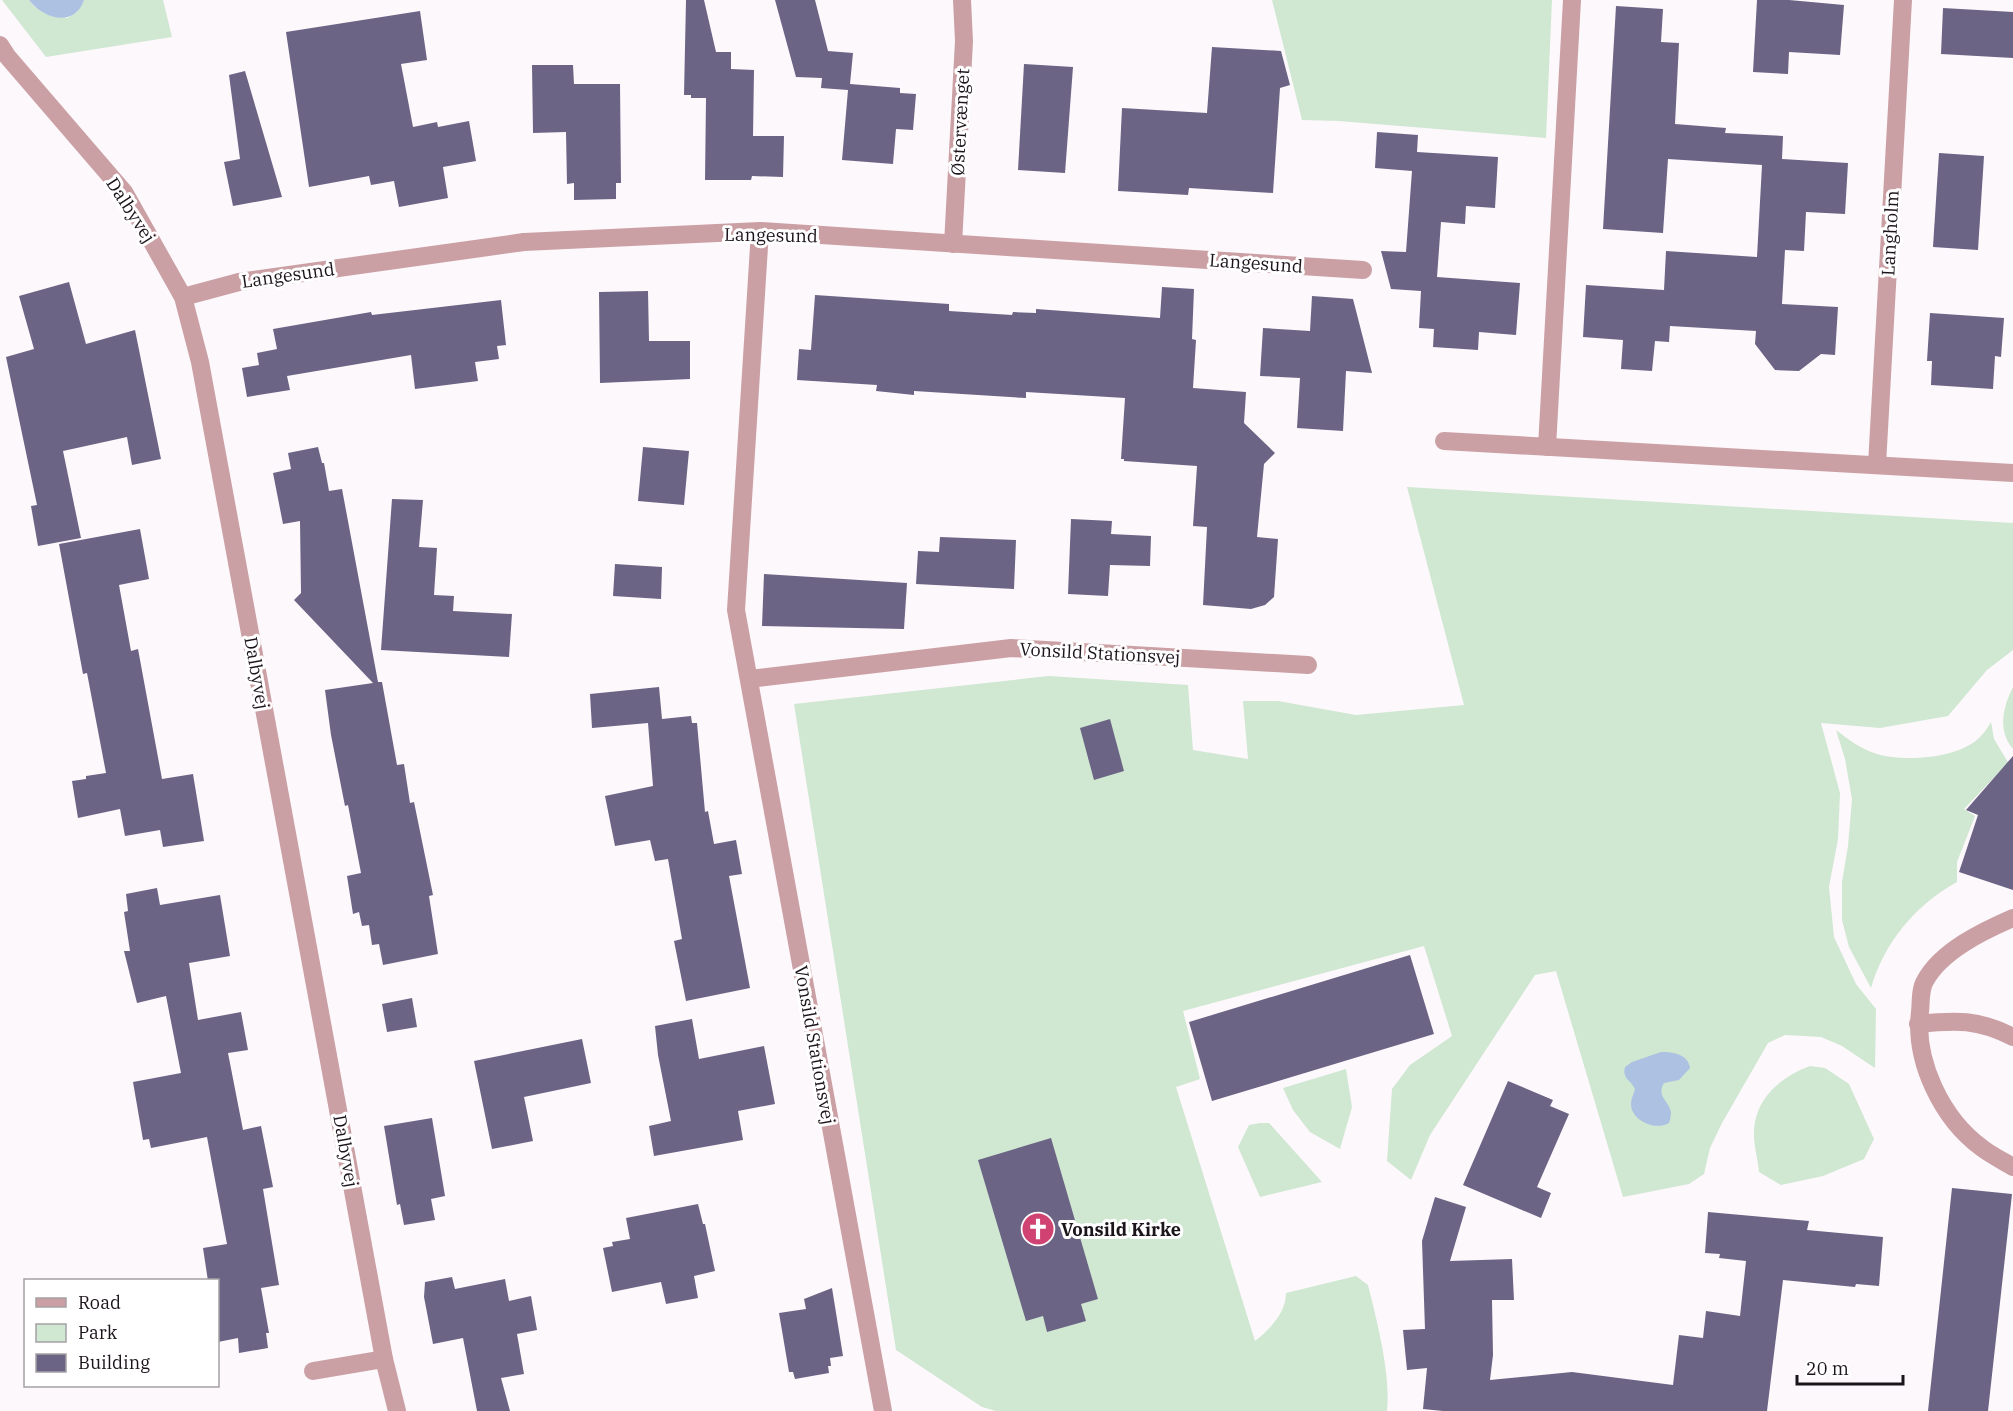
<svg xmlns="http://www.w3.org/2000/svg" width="2013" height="1411" font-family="'IBM Plex Serif',serif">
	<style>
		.green { fill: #d0e7d2 }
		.water { fill: #adc1e3 }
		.building { fill: #6b6485 }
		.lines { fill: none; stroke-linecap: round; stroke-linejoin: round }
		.minor { stroke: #cba0a5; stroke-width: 18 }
		.labels { text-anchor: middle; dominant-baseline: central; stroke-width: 6; stroke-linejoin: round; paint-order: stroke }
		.street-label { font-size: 18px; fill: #1c141b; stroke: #fff }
		.poi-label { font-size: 18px; font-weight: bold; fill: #1c141b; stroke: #fff; text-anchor: start }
	</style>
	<rect width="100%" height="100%" fill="#fdf8fc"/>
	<!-- green -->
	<g class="green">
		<path d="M 2,0 L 29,0 L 35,7 L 67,18 L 77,12 L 84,0 L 163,0 L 172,37 L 46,57 Z"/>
		<path d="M 1272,0 L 1552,0 L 1546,138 L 1339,121 L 1302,120 Z"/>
		<path d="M 1407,487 L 2013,523 L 2013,650 L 1987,670 L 1948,716 L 1880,728 L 1821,723 L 1840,793 L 1838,839 L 1829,887 L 1834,937 L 1856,984 L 1876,1009 L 1875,1068 L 1842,1046 L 1821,1037 L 1785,1035 L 1768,1043 L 1722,1123 L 1710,1148 L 1704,1174 L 1689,1184 L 1623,1197 L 1556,971 L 1535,975 L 1430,1135 L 1411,1180 L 1387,1161 L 1392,1089 L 1410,1065 L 1452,1036 L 1424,946 L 1183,1011 L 1200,1079 L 1176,1087 L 1255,1341 C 1270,1329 1286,1313 1286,1293 L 1356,1276 L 1368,1285 C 1377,1321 1391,1375 1387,1411 L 996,1411 L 982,1407 L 896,1350 L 794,704 L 1049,676 L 1188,685 L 1193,750 L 1248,759 L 1243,701 L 1278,701 L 1356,715 L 1464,705 Z"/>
		<path d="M 2013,687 L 2013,749 C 1997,730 2003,707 2013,687 Z"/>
		<path d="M 1991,722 L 1994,739 L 2009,764 L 2002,769 L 1964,809 L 1975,816 L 1957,862 L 1957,882 C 1915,905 1884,943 1871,988 L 1849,947 L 1842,920 L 1842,882 L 1848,846 L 1852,799 L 1845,759 L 1836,730 C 1849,740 1861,749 1877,754 C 1905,762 1958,759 1980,737 C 1984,733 1988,727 1991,722 Z"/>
		<path d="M 1810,1066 L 1825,1068 L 1849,1084 L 1874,1139 L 1864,1159 L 1823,1176 L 1781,1185 L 1759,1172 C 1758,1161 1755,1150 1754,1139 C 1752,1101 1778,1078 1810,1066 Z"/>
		<path d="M 1346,1069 L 1352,1107 L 1340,1149 L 1310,1132 L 1293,1110 L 1283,1088 Z"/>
		<path d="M 1260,1123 L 1269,1123 L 1322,1182 L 1260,1197 L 1238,1147 L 1249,1125 Z"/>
	</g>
	<!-- water -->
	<g class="water">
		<path d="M 29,0 L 84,0 C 74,28 44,19 29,0 Z"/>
		<path d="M 1661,1052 C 1673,1052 1688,1054 1690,1068 L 1679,1080 L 1664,1083 C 1656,1096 1669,1101 1671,1112 C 1671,1115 1670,1121 1669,1123 C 1656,1131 1631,1121 1631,1104 C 1631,1099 1634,1093 1635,1089 C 1631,1080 1622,1079 1625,1067 L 1632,1062 Z"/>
	</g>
	<!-- building -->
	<g class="building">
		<path d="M 686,0 L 704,0 L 716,52 L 731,52 L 731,69 L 754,70 L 753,136 L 784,136 L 783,177 L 752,176 L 751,180 L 705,180 L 706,98 L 691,98 L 691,95 L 684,95 Z"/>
		<path d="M 775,0 L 815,0 L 828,51 L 853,53 L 850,84 L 900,88 L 900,93 L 916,94 L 913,130 L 896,129 L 893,164 L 842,160 L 848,90 L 821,88 L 822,78 L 796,77 Z"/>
		<path d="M 1757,0 L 1789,0 L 1844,5 L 1840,55 L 1789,52 L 1788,74 L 1753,72 Z"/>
		<path d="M 1616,6 L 1663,9 L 1661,42 L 1679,43 L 1675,124 L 1726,128 L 1725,133 L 1783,136 L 1782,159 L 1848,163 L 1845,214 L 1806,212 L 1804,251 L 1785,250 L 1782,304 L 1838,307 L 1835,355 L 1821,354 L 1799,371 L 1775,370 L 1755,344 L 1756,331 L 1670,326 L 1669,342 L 1655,341 L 1652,371 L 1621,369 L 1623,340 L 1583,337 L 1586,285 L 1664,290 L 1666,251 L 1757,257 L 1762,165 L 1668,159 L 1663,233 L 1603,229 Z"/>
		<path d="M 1943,8 L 2013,12 L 2013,58 L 1941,54 Z"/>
		<path d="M 420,11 L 427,60 L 401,64 L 413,127 L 437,122 L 438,127 L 469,121 L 476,161 L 443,167 L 448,198 L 399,207 L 394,181 L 371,185 L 369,176 L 309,187 L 286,32 Z"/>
		<path d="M 1212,47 L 1281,51 L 1290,85 L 1280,88 L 1273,193 L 1189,188 L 1188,195 L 1118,191 L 1122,108 L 1207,113 Z"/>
		<path d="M 1024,64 L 1073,67 L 1065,173 L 1018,170 Z"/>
		<path d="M 532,65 L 573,65 L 574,84 L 620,84 L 621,183 L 616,183 L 616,199 L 574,200 L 574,183 L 567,184 L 566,132 L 533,133 Z"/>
		<path d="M 245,71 L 282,197 L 233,206 L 224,162 L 240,159 L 229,75 Z"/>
		<path d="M 1377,132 L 1418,135 L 1417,152 L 1498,157 L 1495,208 L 1466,206 L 1465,224 L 1441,222 L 1437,277 L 1520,283 L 1516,335 L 1479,332 L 1478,350 L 1433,347 L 1434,329 L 1419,328 L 1421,291 L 1391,289 L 1381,251 L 1406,252 L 1412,171 L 1375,168 Z"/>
		<path d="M 1939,153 L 1984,156 L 1978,250 L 1933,247 Z"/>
		<path d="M 69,282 L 86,344 L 135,330 L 161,459 L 132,465 L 127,437 L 63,451 L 81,538 L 38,546 L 31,506 L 37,505 L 6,357 L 34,349 L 19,296 Z"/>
		<path d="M 1162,287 L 1194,289 L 1192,339 L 1196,340 L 1193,388 L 1246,392 L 1244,423 L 1275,453 L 1264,464 L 1257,537 L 1278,539 L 1274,597 L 1265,605 L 1251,609 L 1203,605 L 1207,527 L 1193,526 L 1197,466 L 1124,461 L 1124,459 L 1121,459 L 1125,398 L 1026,392 L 1026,398 L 914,391 L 914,395 L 876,391 L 877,385 L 797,380 L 799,349 L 811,350 L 815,295 L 949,304 L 949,311 L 1012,315 L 1013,312 L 1036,313 L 1036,309 L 1160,318 Z"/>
		<path d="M 648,291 L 649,341 L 690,341 L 690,379 L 600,383 L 599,292 Z"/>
		<path d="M 1312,296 L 1353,299 L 1372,373 L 1346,371 L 1343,431 L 1297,428 L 1300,378 L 1260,376 L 1263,328 L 1310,331 Z"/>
		<path d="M 501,300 L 506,345 L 497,346 L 499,359 L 475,362 L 478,381 L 415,389 L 411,355 L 287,376 L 290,390 L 247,397 L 242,368 L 259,365 L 257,353 L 277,349 L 273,329 L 371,312 L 372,315 Z"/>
		<path d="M 1930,313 L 2004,318 L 2001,357 L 1995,356 L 1993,389 L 1931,385 L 1932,361 L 1927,361 Z"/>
		<path d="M 318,447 L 322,463 L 324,463 L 329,491 L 342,489 L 378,682 L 382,682 L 397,765 L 404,764 L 410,803 L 414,802 L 433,895 L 429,896 L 438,954 L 383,965 L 379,944 L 372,945 L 369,925 L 362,926 L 359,912 L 353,914 L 347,876 L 361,873 L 348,805 L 345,806 L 331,735 L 325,690 L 373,683 L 294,600 L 301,593 L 300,521 L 283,524 L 273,473 L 291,469 L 288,453 Z"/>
		<path d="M 643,447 L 689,451 L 684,505 L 638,501 Z"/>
		<path d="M 392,499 L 423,500 L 419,547 L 437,548 L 434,595 L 454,596 L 453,611 L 512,614 L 509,657 L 381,650 Z"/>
		<path d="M 1071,519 L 1112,521 L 1111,534 L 1151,536 L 1150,566 L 1110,565 L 1108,596 L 1068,594 Z"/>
		<path d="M 140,529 L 149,579 L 119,585 L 131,651 L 138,649 L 162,779 L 193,774 L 204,841 L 163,847 L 160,830 L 125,836 L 120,809 L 78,818 L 72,781 L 86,779 L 86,776 L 106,773 L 87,673 L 83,674 L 59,544 Z"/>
		<path d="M 940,537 L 1016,540 L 1014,589 L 916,584 L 918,551 L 939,552 Z"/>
		<path d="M 615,564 L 662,567 L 661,599 L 613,596 Z"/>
		<path d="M 764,574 L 907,583 L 904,629 L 762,626 Z"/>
		<path d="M 659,687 L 662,719 L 691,716 L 692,723 L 697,723 L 705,812 L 708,811 L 714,844 L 736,840 L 742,874 L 729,876 L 750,988 L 686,1001 L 674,941 L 682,939 L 668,859 L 655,861 L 650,840 L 615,846 L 605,796 L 653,786 L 648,723 L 592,728 L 590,694 Z"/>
		<path d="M 1110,719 L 1124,771 L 1094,780 L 1080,728 Z"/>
		<path d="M 2013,756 L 2013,890 L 1959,872 L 1978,815 L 1966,810 Z"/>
		<path d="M 157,888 L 160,905 L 220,895 L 230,956 L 189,963 L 198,1020 L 241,1012 L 248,1050 L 228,1053 L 243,1130 L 261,1126 L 273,1187 L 263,1189 L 279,1285 L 261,1288 L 269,1333 L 266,1333 L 268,1348 L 239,1353 L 238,1338 L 218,1342 L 218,1281 L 208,1281 L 203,1248 L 227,1244 L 207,1137 L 151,1148 L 149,1139 L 143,1140 L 133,1082 L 181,1073 L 166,996 L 137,1003 L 124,951 L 130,951 L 124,912 L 128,911 L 126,894 Z"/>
		<path d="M 1410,955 L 1434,1034 L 1212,1101 L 1189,1022 Z"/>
		<path d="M 412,998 L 417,1027 L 387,1032 L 382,1004 Z"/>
		<path d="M 692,1019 L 699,1059 L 764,1046 L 775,1104 L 738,1111 L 743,1140 L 654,1156 L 649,1126 L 671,1121 L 658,1055 L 655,1026 Z"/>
		<path d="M 582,1039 L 591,1083 L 524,1097 L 533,1141 L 492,1149 L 474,1061 Z"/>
		<path d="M 1508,1081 L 1553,1100 L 1550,1106 L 1569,1114 L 1537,1187 L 1551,1193 L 1541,1218 L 1463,1185 Z"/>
		<path d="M 432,1118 L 445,1196 L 431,1199 L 435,1220 L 404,1225 L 400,1204 L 397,1205 L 384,1126 Z"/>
		<path d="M 1051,1138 L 1098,1299 L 1081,1304 L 1086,1321 L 1047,1332 L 1043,1316 L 1026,1321 L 978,1160 Z"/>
		<path d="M 1952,1188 L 2012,1194 L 1988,1411 L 1928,1411 Z"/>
		<path d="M 1435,1197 L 1466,1207 L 1450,1261 L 1512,1259 L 1514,1300 L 1492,1300 L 1493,1355 L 1490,1380 L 1572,1372 L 1673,1385 L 1679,1335 L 1703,1338 L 1706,1311 L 1740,1316 L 1746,1261 L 1719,1258 L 1720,1254 L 1705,1253 L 1708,1212 L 1809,1221 L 1807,1230 L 1883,1237 L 1879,1286 L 1856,1284 L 1855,1287 L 1783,1280 L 1767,1411 L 1443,1411 L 1423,1409 L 1427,1368 L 1407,1370 L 1403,1330 L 1425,1329 L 1422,1241 Z"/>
		<path d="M 698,1204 L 703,1224 L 705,1224 L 715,1271 L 694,1276 L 698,1298 L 666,1304 L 661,1282 L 612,1292 L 603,1248 L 613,1246 L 612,1242 L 630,1239 L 626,1218 Z"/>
		<path d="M 452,1277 L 455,1289 L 505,1279 L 509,1301 L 531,1296 L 537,1330 L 517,1334 L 524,1374 L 501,1378 L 510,1411 L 477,1411 L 463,1338 L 433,1344 L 424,1297 L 425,1282 Z"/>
		<path d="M 832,1288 L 843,1356 L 830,1358 L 831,1366 L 828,1366 L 829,1373 L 795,1379 L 793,1372 L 789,1372 L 779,1313 L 806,1309 L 804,1299 Z"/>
	</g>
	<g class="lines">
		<!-- minor -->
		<g class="minor">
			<path d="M 0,45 L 7,56 L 124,192 L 183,297 L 200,362 L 384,1359 L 397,1411"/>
			<path d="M 760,231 L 736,610 L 883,1411"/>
			<path d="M 953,244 L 964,41 L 962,0"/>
			<path d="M 183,297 L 239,282 L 524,242 L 760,231 L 1363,270"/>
			<path d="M 1444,441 L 2013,473"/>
			<path d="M 1547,447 L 1572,0"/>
			<path d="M 1877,465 L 1903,0"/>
			<path d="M 749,679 L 1011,648 L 1308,665"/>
			<path d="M 2013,918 C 1983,931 1941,951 1925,981 C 1920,989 1921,1003 1920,1012 C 1914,1061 1942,1119 1982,1148 C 1991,1155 2003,1161 2013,1167"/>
			<path d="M 1918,1024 C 1956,1020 1978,1019 2013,1037"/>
			<path d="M 313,1371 L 384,1359"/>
		</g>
	</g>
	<!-- icons -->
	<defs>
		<symbol id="church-disc" viewBox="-11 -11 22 22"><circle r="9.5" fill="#cf4272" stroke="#fff"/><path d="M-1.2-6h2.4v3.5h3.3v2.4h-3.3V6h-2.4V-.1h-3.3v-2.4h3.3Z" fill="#fff"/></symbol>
	</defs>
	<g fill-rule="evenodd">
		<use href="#church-disc" x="1019" y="1210" width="38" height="38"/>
	</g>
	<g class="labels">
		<!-- street labels -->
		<g class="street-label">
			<text transform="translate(960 122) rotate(-87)">Østervænget</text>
			<text transform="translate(131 210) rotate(57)">Dalbyvej</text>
			<text transform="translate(1890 233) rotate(-87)">Langholm</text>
			<text transform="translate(771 235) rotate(1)">Langesund</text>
			<text transform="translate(1256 263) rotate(4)">Langesund</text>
			<text transform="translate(288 275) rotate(-8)">Langesund</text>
			<text transform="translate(1100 653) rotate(3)">Vonsild Stationsvej</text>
			<text transform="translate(257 673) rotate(80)">Dalbyvej</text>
			<text transform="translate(815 1045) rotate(80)">Vonsild Stationsvej</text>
			<text transform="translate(346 1151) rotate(80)">Dalbyvej</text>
		</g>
		<!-- poi labels -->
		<g class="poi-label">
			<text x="1061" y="1229">Vonsild Kirke</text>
		</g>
	</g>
	<!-- legend -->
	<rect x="24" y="1279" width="195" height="108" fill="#ffffff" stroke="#a4a1a4" stroke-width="1.5"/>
	<rect x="36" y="1298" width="30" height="9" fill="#cba0a5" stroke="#a4a1a4" stroke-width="1.5"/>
	<text x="78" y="1309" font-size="18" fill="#1c141b">Road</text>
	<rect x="36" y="1324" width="30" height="18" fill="#d0e7d2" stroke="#a4a1a4" stroke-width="1.5"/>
	<text x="78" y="1339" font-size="18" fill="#1c141b">Park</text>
	<rect x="36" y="1354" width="30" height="18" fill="#6b6485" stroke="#a4a1a4" stroke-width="1.5"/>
	<text x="78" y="1369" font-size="18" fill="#1c141b">Building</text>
	<!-- scale -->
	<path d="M1797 1375v9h106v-9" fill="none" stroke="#1c141b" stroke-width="3"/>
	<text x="1806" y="1375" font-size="18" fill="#1c141b" stroke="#ffffff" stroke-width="4.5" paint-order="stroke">20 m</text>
</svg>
